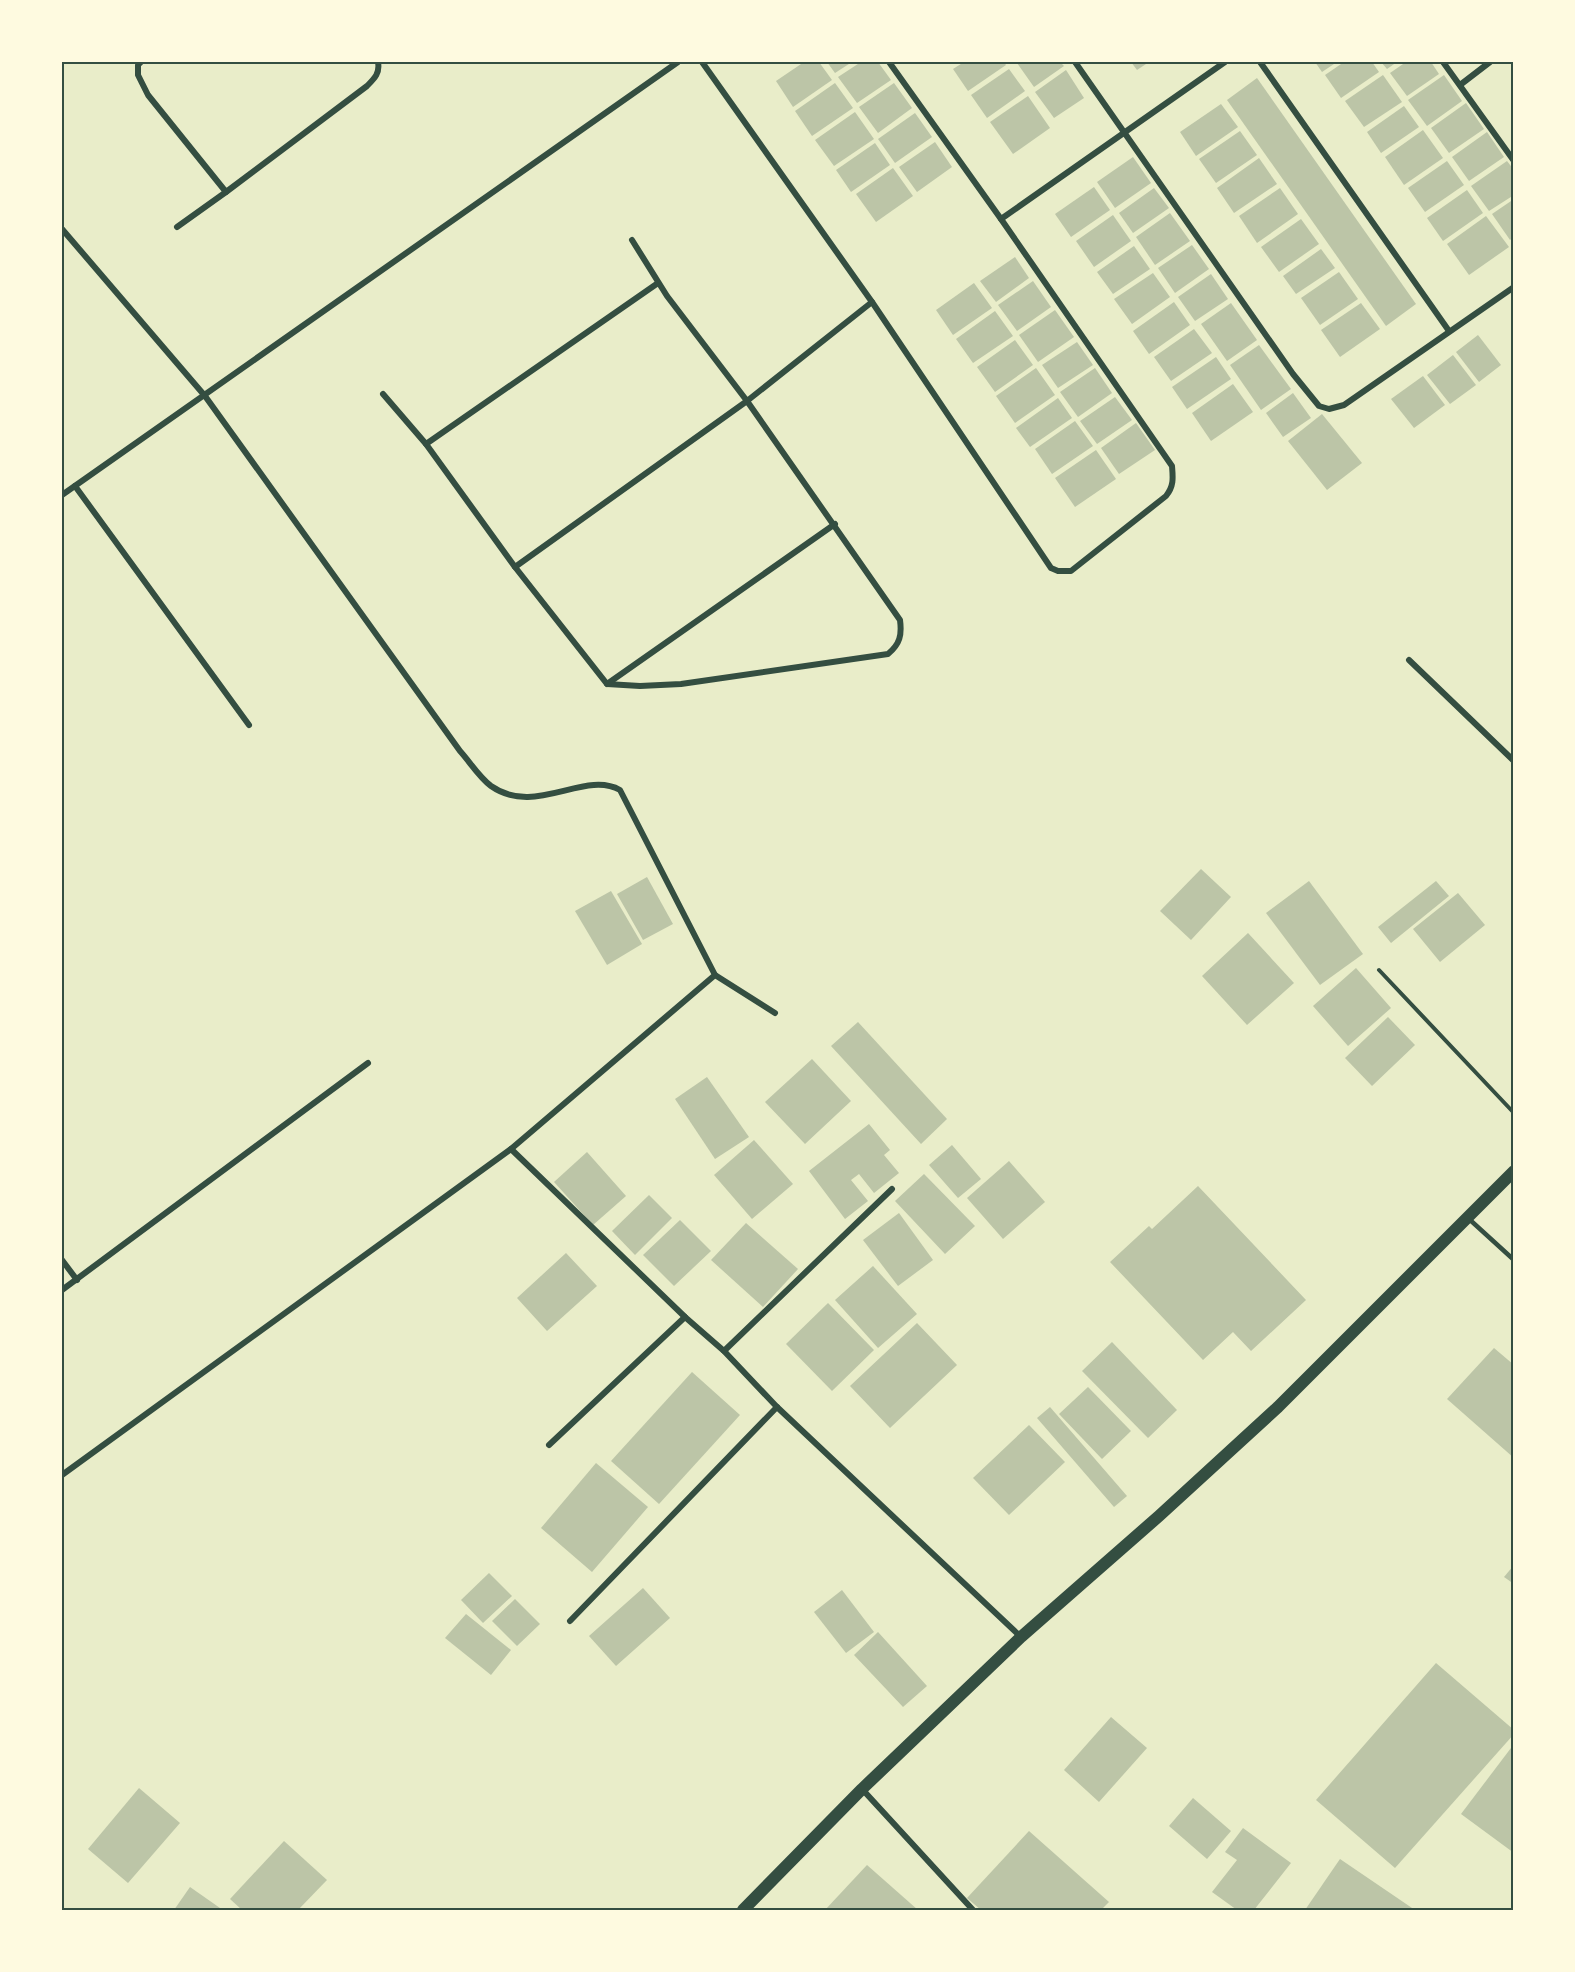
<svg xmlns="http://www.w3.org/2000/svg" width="1575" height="1972" font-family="Raleway,sans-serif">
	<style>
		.building { fill: #bcc5a7 }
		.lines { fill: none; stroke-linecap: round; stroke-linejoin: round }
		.path { stroke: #344e41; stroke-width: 4 }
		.service { stroke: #344e41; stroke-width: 4.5 }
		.minor { stroke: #344e41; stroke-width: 6 }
		.secondary { stroke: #344e41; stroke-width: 12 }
		.neatline { fill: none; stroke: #344e41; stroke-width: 2 }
	</style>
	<rect width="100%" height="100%" fill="#e9edc9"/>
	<!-- building -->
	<g class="building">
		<path d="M 804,62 L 819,62 L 832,80 L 793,107 L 776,81 Z"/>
		<path d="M 827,62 L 852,62 L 835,73 Z"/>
		<path d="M 861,62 L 878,62 L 891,80 L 857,103 L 838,77 Z"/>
		<path d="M 964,62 L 1004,62 L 1006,65 L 968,91 L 953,69 Z"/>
		<path d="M 1019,62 L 1060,62 L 1064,66 L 1034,87 L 1017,63 Z"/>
		<path d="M 1131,62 L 1149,62 L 1137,70 Z"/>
		<path d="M 1315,62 L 1337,62 L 1322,72 Z"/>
		<path d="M 1344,62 L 1372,62 L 1379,72 L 1341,98 L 1325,75 Z"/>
		<path d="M 1381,62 L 1397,62 L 1387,69 Z"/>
		<path d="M 1406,62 L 1431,62 L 1439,74 L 1407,96 L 1390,73 Z"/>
		<path d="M 1009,69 L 1025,91 L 987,118 L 971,95 Z"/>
		<path d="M 1066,70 L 1084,98 L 1054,118 L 1035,92 Z"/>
		<path d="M 1383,75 L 1402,102 L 1364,127 L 1345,101 Z"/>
		<path d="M 1444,75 L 1462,101 L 1427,126 L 1408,100 Z"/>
		<path d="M 1257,78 L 1416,304 L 1386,326 L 1227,100 Z"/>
		<path d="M 835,83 L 853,108 L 812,136 L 795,111 Z"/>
		<path d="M 894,83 L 912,108 L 878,133 L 859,107 Z"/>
		<path d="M 1028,96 L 1050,128 L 1013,154 L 990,122 Z"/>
		<path d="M 1466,103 L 1484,129 L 1449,153 L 1431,128 Z"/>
		<path d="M 1221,104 L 1238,127 L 1196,156 L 1180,132 Z"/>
		<path d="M 1404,106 L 1419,127 L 1381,153 L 1367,132 Z"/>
		<path d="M 855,112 L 874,139 L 834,166 L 815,140 Z"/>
		<path d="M 915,113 L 932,137 L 895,163 L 878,139 Z"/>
		<path d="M 1423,130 L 1443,158 L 1404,185 L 1385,157 Z"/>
		<path d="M 1240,131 L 1257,155 L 1216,183 L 1199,159 Z"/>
		<path d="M 1487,132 L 1504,157 L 1469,181 L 1452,157 Z"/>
		<path d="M 935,142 L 952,167 L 917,192 L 899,167 Z"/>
		<path d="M 875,143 L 890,165 L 851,192 L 836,170 Z"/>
		<path d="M 1133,157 L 1151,183 L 1115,208 L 1097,182 Z"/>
		<path d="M 1259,158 L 1277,184 L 1234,213 L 1217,188 Z"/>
		<path d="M 1447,161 L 1464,185 L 1425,212 L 1408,188 Z"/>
		<path d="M 1507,161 L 1514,170 L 1514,195 L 1489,211 L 1471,186 Z"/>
		<path d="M 893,168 L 913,196 L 876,222 L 856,194 Z"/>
		<path d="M 1094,187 L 1110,210 L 1071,237 L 1055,214 Z"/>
		<path d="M 1154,188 L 1169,208 L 1133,233 L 1119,213 Z"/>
		<path d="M 1280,188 L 1298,214 L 1257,243 L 1239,216 Z"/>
		<path d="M 1467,190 L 1483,213 L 1443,241 L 1427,218 Z"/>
		<path d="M 1514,199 L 1514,237 L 1510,240 L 1492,214 Z"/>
		<path d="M 1170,213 L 1190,241 L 1155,265 L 1136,237 Z"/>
		<path d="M 1113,215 L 1131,241 L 1094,267 L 1076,241 Z"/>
		<path d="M 1486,216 L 1509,247 L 1469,275 L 1447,244 Z"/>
		<path d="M 1301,219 L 1319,244 L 1279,272 L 1261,247 Z"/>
		<path d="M 1192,245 L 1209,269 L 1175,293 L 1158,268 Z"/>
		<path d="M 1134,246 L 1150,269 L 1113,294 L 1097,272 Z"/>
		<path d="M 1321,249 L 1335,268 L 1296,294 L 1283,276 Z"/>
		<path d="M 1015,257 L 1029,278 L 996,302 L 980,281 Z"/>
		<path d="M 1339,272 L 1358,299 L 1320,325 L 1301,298 Z"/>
		<path d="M 1153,273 L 1170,297 L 1132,324 L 1114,299 Z"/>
		<path d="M 1211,274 L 1228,299 L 1195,321 L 1178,297 Z"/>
		<path d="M 1033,281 L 1051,307 L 1017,331 L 998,305 Z"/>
		<path d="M 974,283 L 992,308 L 953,335 L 936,310 Z"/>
		<path d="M 1174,302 L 1190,325 L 1149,354 L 1133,331 Z"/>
		<path d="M 1231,303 L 1257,340 L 1227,361 L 1201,324 Z"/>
		<path d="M 1361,303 L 1380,329 L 1340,357 L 1321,330 Z"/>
		<path d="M 1055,310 L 1074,337 L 1038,362 L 1019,335 Z"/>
		<path d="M 995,311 L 1013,336 L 973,363 L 956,339 Z"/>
		<path d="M 1194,329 L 1212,353 L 1171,381 L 1154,357 Z"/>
		<path d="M 1478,335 L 1501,365 L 1479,382 L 1456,352 Z"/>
		<path d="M 1015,340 L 1033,365 L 995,392 L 977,367 Z"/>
		<path d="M 1077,342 L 1093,365 L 1058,388 L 1042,365 Z"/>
		<path d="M 1259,345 L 1291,389 L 1261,410 L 1230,365 Z"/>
		<path d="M 1453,355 L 1476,385 L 1450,404 L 1427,375 Z"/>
		<path d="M 1216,357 L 1231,379 L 1187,409 L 1172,387 Z"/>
		<path d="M 1036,368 L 1055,395 L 1015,423 L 996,396 Z"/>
		<path d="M 1095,368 L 1112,393 L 1078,417 L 1060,392 Z"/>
		<path d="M 1423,376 L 1445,405 L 1414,428 L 1391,399 Z"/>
		<path d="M 1233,384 L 1253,412 L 1211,441 L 1192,413 Z"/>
		<path d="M 1293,393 L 1311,418 L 1283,437 L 1266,413 Z"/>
		<path d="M 1115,397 L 1132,420 L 1097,444 L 1080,421 Z"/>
		<path d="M 1058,398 L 1072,418 L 1030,447 L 1016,428 Z"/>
		<path d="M 1322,414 L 1362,463 L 1327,490 L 1288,441 Z"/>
		<path d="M 1075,421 L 1093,446 L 1052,474 L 1035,449 Z"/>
		<path d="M 1136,423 L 1155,450 L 1119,474 L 1101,448 Z"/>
		<path d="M 1096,450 L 1116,479 L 1075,507 L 1055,478 Z"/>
		<path d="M 1201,869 L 1231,897 L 1191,940 L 1160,911 Z"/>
		<path d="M 647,877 L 673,924 L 643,940 L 617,894 Z"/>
		<path d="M 1309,881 L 1363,954 L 1320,985 L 1266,913 Z"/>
		<path d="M 1436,881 L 1449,896 L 1391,943 L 1378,927 Z"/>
		<path d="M 611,891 L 642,944 L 607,965 L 575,911 Z"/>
		<path d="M 1458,893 L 1485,925 L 1440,962 L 1413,929 Z"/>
		<path d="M 1248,933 L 1294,983 L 1247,1025 L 1202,976 Z"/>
		<path d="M 1356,968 L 1391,1008 L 1348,1046 L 1313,1006 Z"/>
		<path d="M 1388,1017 L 1415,1045 L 1372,1086 L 1345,1058 Z"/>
		<path d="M 858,1022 L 947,1119 L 921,1144 L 831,1046 Z"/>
		<path d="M 812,1059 L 851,1101 L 805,1144 L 765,1102 Z"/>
		<path d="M 707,1077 L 749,1137 L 715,1159 L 675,1099 Z"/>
		<path d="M 869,1124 L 890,1150 L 884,1155 L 899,1173 L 874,1193 L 859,1174 L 851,1180 L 868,1201 L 845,1219 L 809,1171 Z"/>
		<path d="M 754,1140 L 793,1184 L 752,1219 L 714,1175 Z"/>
		<path d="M 952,1145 L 981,1179 L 958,1198 L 929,1165 Z"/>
		<path d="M 587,1152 L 626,1196 L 593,1225 L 554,1182 Z"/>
		<path d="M 1009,1161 L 1045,1202 L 1003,1239 L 967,1198 Z"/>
		<path d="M 924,1174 L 975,1226 L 945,1254 L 895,1201 Z"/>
		<path d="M 1198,1186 L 1306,1300 L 1251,1351 L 1233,1332 L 1203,1360 L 1110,1262 L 1149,1226 L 1152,1229 Z"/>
		<path d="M 649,1195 L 672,1218 L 635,1255 L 612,1231 Z"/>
		<path d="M 899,1213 L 933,1260 L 898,1286 L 863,1240 Z"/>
		<path d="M 680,1220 L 711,1251 L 674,1286 L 643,1255 Z"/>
		<path d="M 746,1223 L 798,1269 L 763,1307 L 711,1260 Z"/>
		<path d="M 566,1253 L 597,1286 L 547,1331 L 517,1298 Z"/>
		<path d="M 873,1266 L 917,1314 L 878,1348 L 835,1300 Z"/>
		<path d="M 828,1303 L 874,1350 L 832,1391 L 786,1344 Z"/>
		<path d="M 917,1323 L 957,1365 L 890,1428 L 850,1386 Z"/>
		<path d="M 1112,1342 L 1177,1410 L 1148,1438 L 1082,1371 Z"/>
		<path d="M 1494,1348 L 1514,1365 L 1514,1458 L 1447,1399 Z"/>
		<path d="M 692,1372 L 740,1415 L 659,1504 L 611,1461 Z"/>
		<path d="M 1088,1387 L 1131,1431 L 1102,1459 L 1059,1414 Z"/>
		<path d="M 1050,1407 L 1127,1496 L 1114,1507 L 1037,1418 Z"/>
		<path d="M 1029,1425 L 1065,1462 L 1009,1515 L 973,1478 Z"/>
		<path d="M 596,1463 L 648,1507 L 592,1572 L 541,1528 Z"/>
		<path d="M 1514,1565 L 1514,1584 L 1504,1577 Z"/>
		<path d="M 489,1573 L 512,1596 L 483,1623 L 461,1600 Z"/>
		<path d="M 643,1588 L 670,1618 L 616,1666 L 589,1636 Z"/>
		<path d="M 842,1590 L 874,1632 L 846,1653 L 814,1612 Z"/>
		<path d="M 515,1599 L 540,1624 L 517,1646 L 492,1621 Z"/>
		<path d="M 466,1614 L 511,1650 L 491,1675 L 445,1638 Z"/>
		<path d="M 878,1632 L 927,1686 L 903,1707 L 854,1655 Z"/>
		<path d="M 1436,1663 L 1514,1730 L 1514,1734 L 1395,1868 L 1316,1800 Z"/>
		<path d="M 1111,1717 L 1147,1748 L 1099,1802 L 1064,1770 Z"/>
		<path d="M 1514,1744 L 1514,1853 L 1461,1814 Z"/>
		<path d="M 139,1788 L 180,1823 L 128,1883 L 88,1849 Z"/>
		<path d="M 1193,1798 L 1231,1831 L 1207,1859 L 1169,1826 Z"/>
		<path d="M 1243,1828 L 1291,1863 L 1254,1910 L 1237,1910 L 1212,1892 L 1237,1860 L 1225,1852 Z"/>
		<path d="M 1029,1831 L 1109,1902 L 1101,1910 L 981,1910 L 967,1898 Z"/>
		<path d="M 284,1841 L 327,1880 L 298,1910 L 242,1910 L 230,1899 Z"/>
		<path d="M 1340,1859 L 1415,1910 L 1305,1910 Z"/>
		<path d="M 867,1865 L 918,1910 L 825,1910 Z"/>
		<path d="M 190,1887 L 220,1908 L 219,1910 L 174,1910 Z"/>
	</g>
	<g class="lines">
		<!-- path -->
		<path class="path" d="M 1379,970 L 1514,1113"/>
		<!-- service -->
		<path class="service" d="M 1469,1219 L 1514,1260"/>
		<!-- minor -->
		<g class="minor">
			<path d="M 141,62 L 138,65 L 138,75 L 148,95 L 226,192 L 367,86 C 375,78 380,73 378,62"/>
			<path d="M 702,62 L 872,302 L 1051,568 L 1058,571 L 1071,571 L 1166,496 C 1174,486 1173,478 1172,466 L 1001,219 L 889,62"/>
			<path d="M 1075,62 L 1293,374 L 1319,406 L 1329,409 L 1344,405 L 1514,287"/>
			<path d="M 1260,62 L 1449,331"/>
			<path d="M 1443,62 L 1514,161"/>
			<path d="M 1460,85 L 1490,62"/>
			<path d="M 1001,219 L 1225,62"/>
			<path d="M 177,227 L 226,192"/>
			<path d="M 62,229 L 205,396 L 460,751 C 470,762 479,777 491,786 C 535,817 584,770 620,790 L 715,975 L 511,1149 L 62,1475"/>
			<path d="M 632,240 L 667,296 L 747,401 L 900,620 C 902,635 900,644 888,654 L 681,684 L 640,686 L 607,684 L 515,567 L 747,401 L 872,302"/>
			<path d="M 383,394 L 426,444 L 515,567"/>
			<path d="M 426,444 L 658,283"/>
			<path d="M 75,486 L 249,725"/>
			<path d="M 62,495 L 678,62"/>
			<path d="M 1409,660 L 1514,761"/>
			<path d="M 607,684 L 835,524"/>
			<path d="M 715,975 L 775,1013"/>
			<path d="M 511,1149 L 685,1317 L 724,1351 L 777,1407 L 1021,1637"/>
			<path d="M 62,1260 L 77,1280"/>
			<path d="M 62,1290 L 368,1063"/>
			<path d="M 724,1351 L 892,1189"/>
			<path d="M 549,1445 L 685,1317"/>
			<path d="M 570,1621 L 777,1407"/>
			<path d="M 862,1789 L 973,1910"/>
		</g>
		<!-- secondary -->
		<path class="secondary" d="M 743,1910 L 862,1789 L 1021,1637 L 1159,1516 L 1278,1407 L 1514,1171"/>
	</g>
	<!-- border -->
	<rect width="1575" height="1972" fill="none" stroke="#fefae0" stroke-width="126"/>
	<rect x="63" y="63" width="1449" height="1846" class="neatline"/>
</svg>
